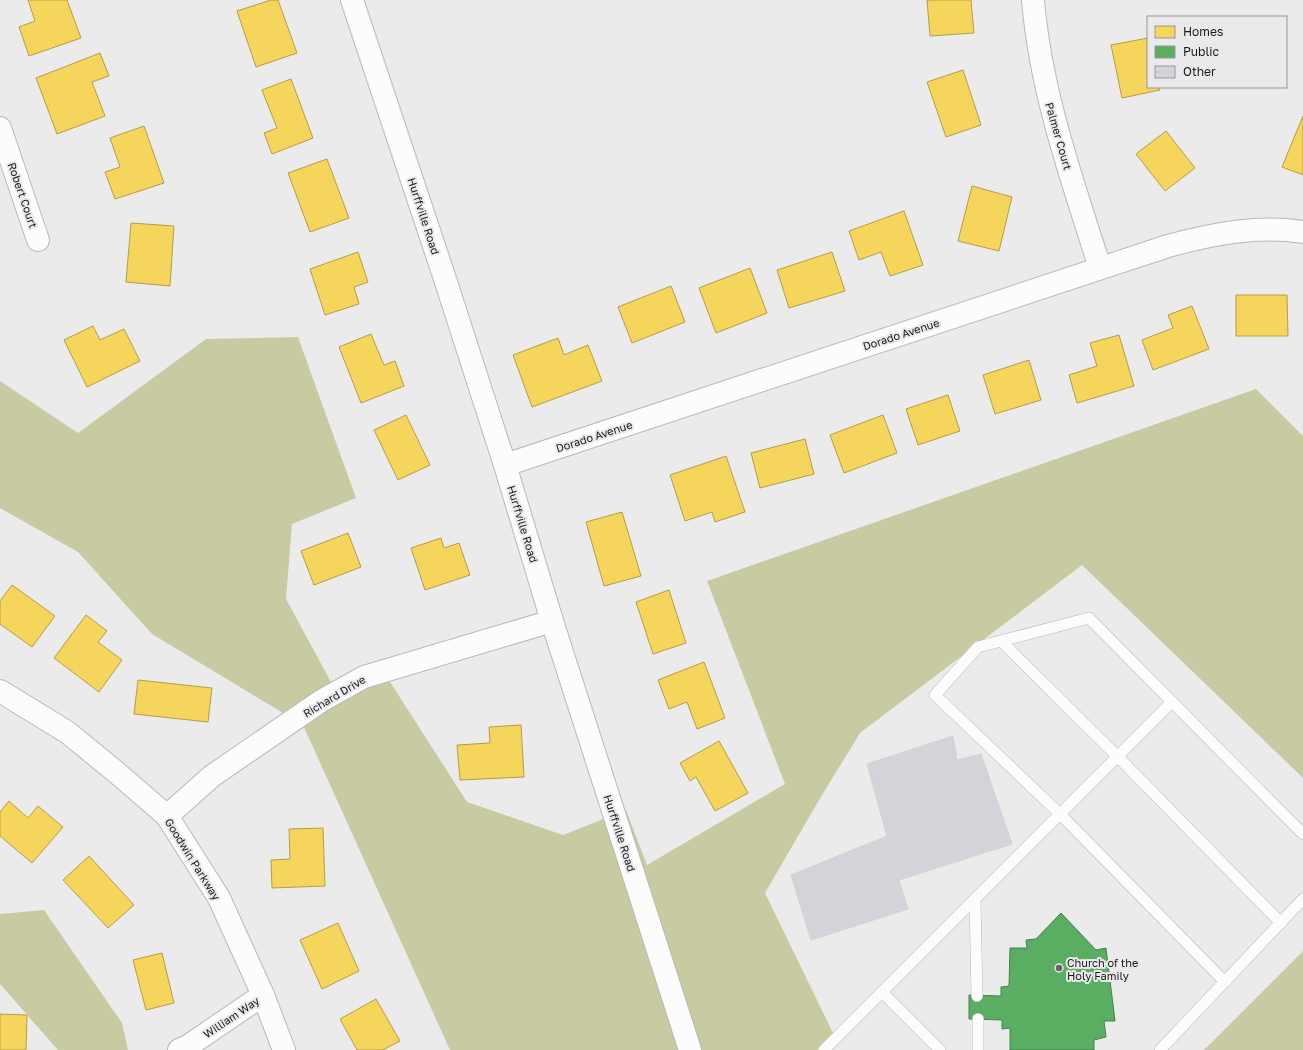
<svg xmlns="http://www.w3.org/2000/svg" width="1303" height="1050" font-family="'Golos Text',sans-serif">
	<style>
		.forest { fill: #c8cba1 }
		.homes { fill: #f6d55c; stroke: #b49d48 }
		.public { fill: #5aae61; stroke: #46814c }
		.building { fill: #d5d2d9; stroke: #d2d2d3 }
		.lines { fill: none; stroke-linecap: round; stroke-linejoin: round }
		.service-casing { stroke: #b8b8b9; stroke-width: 12 }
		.minor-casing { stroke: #b8b8b9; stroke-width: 24 }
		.tertiary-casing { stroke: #b8b8b9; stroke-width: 24 }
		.service { stroke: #fcfcfc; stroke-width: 11 }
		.minor { stroke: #fcfcfc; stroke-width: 22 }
		.tertiary { stroke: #fcfcfc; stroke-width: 22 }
		.poi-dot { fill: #626264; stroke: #eaeaed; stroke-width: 1.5 }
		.labels { text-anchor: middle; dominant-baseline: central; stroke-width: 4; stroke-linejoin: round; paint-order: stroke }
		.street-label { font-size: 11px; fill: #19191a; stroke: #eaeaed }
		.poi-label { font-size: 11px; fill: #19191a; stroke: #eaeaed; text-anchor: start }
	</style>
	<rect width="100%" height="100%" fill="#ebebec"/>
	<!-- forest -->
	<g class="forest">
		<path d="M 298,337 L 356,498 L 292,524 L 286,599 L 337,693 L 383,671 L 467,802 L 563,835 L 626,810 L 647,865 L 785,784 L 707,581 L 1256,389 L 1303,436 L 1303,778 L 1082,565 L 860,733 L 822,795 L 765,893 L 834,1035 L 817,1050 L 450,1050 L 303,725 L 152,634 L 78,552 L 0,508 L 0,381 L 78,433 L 206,339 Z"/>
		<path d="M 44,910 L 122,1023 L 128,1050 L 58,1050 L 0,984 L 0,914 Z"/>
		<path d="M 1303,951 L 1303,1050 L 1204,1050 Z"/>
	</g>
	<!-- homes -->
	<g class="homes">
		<path d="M 28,0 L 67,0 L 81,38 L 29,56 L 19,27 L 35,21 Z"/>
		<path d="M 271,0 L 278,0 L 297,53 L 256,67 L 237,11 Z"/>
		<path d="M 927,0 L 971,0 L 974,33 L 930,36 Z"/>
		<path d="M 1148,38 L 1148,87 L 1159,87 L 1160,90 L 1122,98 L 1111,45 Z"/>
		<path d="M 100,53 L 109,76 L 92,82 L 105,116 L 57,134 L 36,78 Z"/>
		<path d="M 963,70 L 981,125 L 946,137 L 927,82 Z"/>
		<path d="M 291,79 L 313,138 L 272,154 L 264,133 L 277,128 L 262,90 Z"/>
		<path d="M 1303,116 L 1303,175 L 1282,167 Z"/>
		<path d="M 144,126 L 164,183 L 115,199 L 105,172 L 120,167 L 110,138 Z"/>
		<path d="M 1166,131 L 1195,168 L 1165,191 L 1136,154 Z"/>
		<path d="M 327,159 L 349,218 L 310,232 L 288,173 Z"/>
		<path d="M 972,186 L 1012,197 L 999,251 L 958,241 Z"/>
		<path d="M 904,211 L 923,265 L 890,276 L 881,252 L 859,260 L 849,231 Z"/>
		<path d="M 131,223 L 174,226 L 170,286 L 126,282 Z"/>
		<path d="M 358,252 L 368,282 L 354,287 L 359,304 L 325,315 L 310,269 Z"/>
		<path d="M 832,252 L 845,291 L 789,308 L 777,270 Z"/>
		<path d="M 750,268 L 767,313 L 716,333 L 699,288 Z"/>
		<path d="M 671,286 L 685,322 L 632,343 L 618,307 Z"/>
		<path d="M 1236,295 L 1287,295 L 1288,336 L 1236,336 Z"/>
		<path d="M 1192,306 L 1209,349 L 1153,370 L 1142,340 L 1173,328 L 1168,315 Z"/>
		<path d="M 93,326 L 100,340 L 124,329 L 140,361 L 87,387 L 64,340 Z"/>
		<path d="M 371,334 L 384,365 L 395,361 L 404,386 L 361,403 L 339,347 Z"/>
		<path d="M 1119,335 L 1134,386 L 1077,403 L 1069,375 L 1097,366 L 1090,343 Z"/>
		<path d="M 558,338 L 564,355 L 588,345 L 602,381 L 532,407 L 513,355 Z"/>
		<path d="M 1029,360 L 1041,400 L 995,414 L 983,375 Z"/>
		<path d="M 948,395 L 960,431 L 918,445 L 906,409 Z"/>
		<path d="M 406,415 L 430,465 L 398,480 L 374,430 Z"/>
		<path d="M 883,415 L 897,453 L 844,473 L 830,435 Z"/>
		<path d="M 805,439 L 814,474 L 760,488 L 751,453 Z"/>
		<path d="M 726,456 L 745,512 L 715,522 L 712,512 L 685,521 L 670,475 Z"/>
		<path d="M 622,512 L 641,576 L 604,586 L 586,522 Z"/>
		<path d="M 348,533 L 361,567 L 314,585 L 301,551 Z"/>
		<path d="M 441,538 L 444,548 L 459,543 L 470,575 L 425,590 L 411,548 Z"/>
		<path d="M 12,585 L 55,616 L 32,647 L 0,624 L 0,601 Z"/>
		<path d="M 669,590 L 686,643 L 653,654 L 636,602 Z"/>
		<path d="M 86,615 L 107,631 L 98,642 L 122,660 L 99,692 L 54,658 Z"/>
		<path d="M 704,662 L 725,718 L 697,729 L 687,702 L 669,709 L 658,680 Z"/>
		<path d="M 138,680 L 212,688 L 208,722 L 134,714 Z"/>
		<path d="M 521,725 L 524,777 L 460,780 L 457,745 L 490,743 L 489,727 Z"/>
		<path d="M 719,741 L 748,793 L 715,811 L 696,777 L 690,781 L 680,763 Z"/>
		<path d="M 9,801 L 28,818 L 38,806 L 63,827 L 32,863 L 0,836 L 0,812 Z"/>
		<path d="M 323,828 L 325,886 L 272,888 L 271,860 L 290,859 L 289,829 Z"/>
		<path d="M 89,856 L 134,905 L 108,928 L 63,880 Z"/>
		<path d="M 338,923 L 359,971 L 322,989 L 300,940 Z"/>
		<path d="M 162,953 L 174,1003 L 146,1010 L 133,960 Z"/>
		<path d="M 376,999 L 400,1041 L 383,1050 L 357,1050 L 340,1019 Z"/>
		<path d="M 0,1014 L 27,1015 L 26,1050 L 0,1050 Z"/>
	</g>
	<!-- public -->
	<path class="public" d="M 1061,913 L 1096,950 L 1106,948 L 1115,1021 L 1104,1021 L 1106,1037 L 1094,1040 L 1094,1050 L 1010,1050 L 1010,1028 L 1002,1029 L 1002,1020 L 969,1019 L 969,995 L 1001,996 L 1001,987 L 1009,986 L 1010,948 L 1027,948 L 1026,940 L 1036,939 Z"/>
	<!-- building -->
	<path class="building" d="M 953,736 L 957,760 L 981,754 L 1012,844 L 899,880 L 908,909 L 811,940 L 791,875 L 887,836 L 867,764 Z"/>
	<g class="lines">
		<defs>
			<g id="service">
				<path d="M 1001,641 L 1118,757 L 1281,923"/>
				<path d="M 1172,702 L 1060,814 L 1225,982"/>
				<path d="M 975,899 L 977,996"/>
				<path d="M 882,992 L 940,1050"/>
				<path d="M 978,1019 L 978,1050"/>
				<path d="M 824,1050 L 1060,814 L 935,695 L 978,647 L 1089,618 L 1303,834"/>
				<path d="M 1160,1050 L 1303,899"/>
			</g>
			<g id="minor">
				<path d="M 1033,0 C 1041,94 1072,179 1100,268"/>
				<path d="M 0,128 L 38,240"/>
				<path d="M 505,465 L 1168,246 C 1212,234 1257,225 1303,232"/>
				<path d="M 0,691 L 67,732 L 116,772 L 167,816 L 219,898 L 263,995 L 284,1050"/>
				<path d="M 167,816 L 212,776 L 321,701 L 364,677 L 552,621"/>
				<path d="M 179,1050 L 188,1046 L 263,995"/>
			</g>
			<path id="tertiary" d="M 352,0 L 446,282 L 505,465 L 552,621 L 690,1050"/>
		</defs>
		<!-- service casing -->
		<use href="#service" class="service-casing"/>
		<!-- minor casing -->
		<use href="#minor" class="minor-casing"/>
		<!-- tertiary casing -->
		<use href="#tertiary" class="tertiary-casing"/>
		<!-- service -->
		<use href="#service" class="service"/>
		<!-- minor -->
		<use href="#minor" class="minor"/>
		<!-- tertiary -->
		<use href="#tertiary" class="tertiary"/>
	</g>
	<!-- markers -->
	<circle class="poi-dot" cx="1059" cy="968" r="4"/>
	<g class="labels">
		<!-- street labels -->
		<g class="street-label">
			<text transform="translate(1059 136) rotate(74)">Palmer Court</text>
			<text transform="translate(23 195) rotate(71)">Robert Court</text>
			<text transform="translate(424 216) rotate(72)">Hurffville Road</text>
			<text transform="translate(901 334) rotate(-18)">Dorado Avenue</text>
			<text transform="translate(594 436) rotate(-18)">Dorado Avenue</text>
			<text transform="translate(523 524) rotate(73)">Hurffville Road</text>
			<text transform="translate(334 696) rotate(-31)">Richard Drive</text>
			<text transform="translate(620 833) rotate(72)">Hurffville Road</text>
			<text transform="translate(193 859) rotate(58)">Goodwin Parkway</text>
			<text transform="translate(231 1017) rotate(-34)">William Way</text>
		</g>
		<!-- poi labels -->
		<g class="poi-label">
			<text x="1067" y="962">Church of the<tspan x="1067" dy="13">Holy Family</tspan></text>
		</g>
	</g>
	<!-- legend -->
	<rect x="1147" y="16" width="140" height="72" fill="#eaeaed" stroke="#969699"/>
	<rect x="1155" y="26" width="20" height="12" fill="#f6d55c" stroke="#969699"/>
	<text x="1183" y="36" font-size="12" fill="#19191a">Homes</text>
	<rect x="1155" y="46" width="20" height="12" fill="#5aae61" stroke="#969699"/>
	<text x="1183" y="56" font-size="12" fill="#19191a">Public</text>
	<rect x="1155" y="66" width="20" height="12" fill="#d5d2d9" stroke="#969699"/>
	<text x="1183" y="76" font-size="12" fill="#19191a">Other</text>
</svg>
